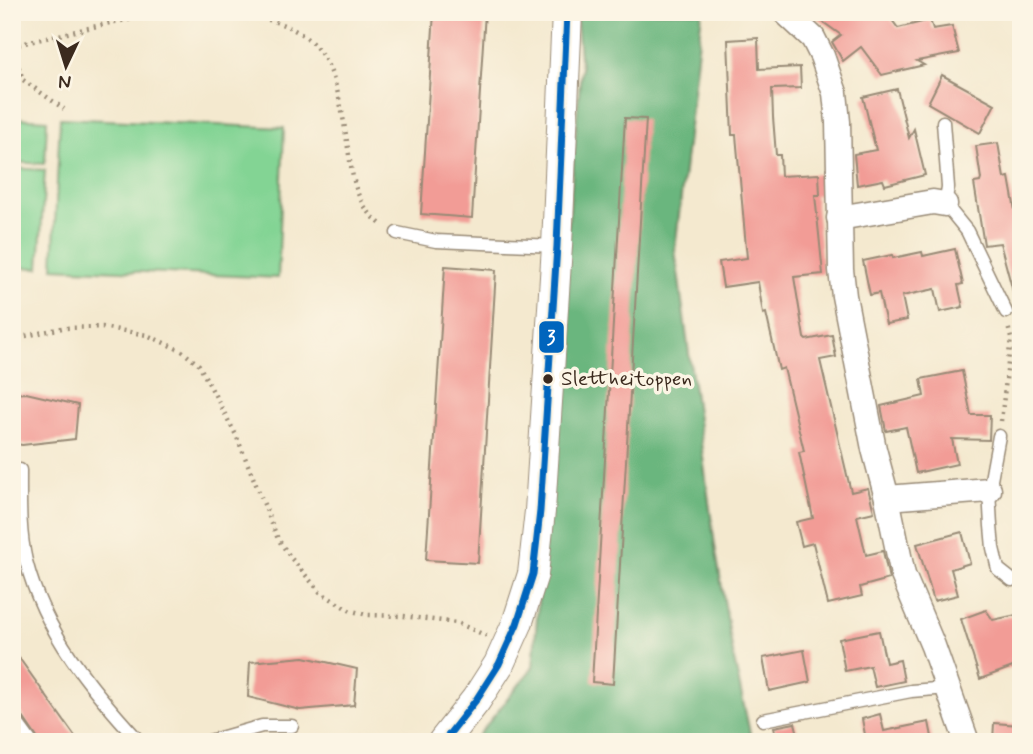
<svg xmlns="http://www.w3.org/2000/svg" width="1033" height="754" font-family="Mynerve,sans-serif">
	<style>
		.green { fill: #83d494; stroke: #5f7f59; stroke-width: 2 }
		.forest { fill: #6ab67e; stroke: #52704e; stroke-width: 2 }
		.building { fill: #f29c96 }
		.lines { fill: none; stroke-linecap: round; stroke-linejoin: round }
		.service-casing { stroke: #988a76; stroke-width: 15 }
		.minor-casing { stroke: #988a76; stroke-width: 27 }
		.tertiary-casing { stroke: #988a76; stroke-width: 32 }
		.path { stroke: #988a76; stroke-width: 4.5; stroke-dasharray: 2 5; stroke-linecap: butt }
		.service { stroke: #fff; stroke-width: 12 }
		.minor { stroke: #fff; stroke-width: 24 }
		.tertiary { stroke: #fff; stroke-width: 30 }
		.bus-1-casing { stroke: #fcf5e5; stroke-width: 12 }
		.bus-1 { stroke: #0065bd; stroke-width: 7 }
		.bus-dot { fill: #3b2a1e; stroke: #fcf5e5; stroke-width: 2.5 }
		.labels { text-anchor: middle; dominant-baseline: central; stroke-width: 7; stroke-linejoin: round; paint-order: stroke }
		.bus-label { font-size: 21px; fill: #3b2a1e; stroke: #fcf5e5; text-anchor: start }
		.line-badge { stroke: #fcf5e5; stroke-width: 2.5 }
		.badge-label { font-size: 19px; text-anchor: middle; font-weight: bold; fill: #fff }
	</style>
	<rect width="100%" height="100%" fill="#fcf5e5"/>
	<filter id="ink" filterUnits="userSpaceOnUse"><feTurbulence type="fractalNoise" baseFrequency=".0143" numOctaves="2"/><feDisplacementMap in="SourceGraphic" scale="14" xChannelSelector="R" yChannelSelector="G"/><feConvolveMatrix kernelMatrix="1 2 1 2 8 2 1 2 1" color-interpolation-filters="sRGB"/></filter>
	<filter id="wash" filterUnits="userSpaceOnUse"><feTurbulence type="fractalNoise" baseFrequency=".00686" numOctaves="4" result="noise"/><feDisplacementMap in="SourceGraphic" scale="28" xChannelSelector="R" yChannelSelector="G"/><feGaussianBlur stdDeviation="1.57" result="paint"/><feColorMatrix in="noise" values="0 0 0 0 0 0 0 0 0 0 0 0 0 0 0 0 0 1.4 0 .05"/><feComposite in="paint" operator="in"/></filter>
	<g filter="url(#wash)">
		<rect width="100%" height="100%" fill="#f4e9cf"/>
		<!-- green -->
		<g class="green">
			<path d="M 12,118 L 47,120 L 45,164 L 12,162 Z"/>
			<path d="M 60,118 L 284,128 L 278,278 L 53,268 Z"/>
			<path d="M 12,168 L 45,170 L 39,268 L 12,267 Z"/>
		</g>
		<!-- forest -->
		<path class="forest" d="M 576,12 L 702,12 L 675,250 L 715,546 L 734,660 L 752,742 L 473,742 L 533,667 L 581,68 Z"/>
		<g id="blocks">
			<!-- building -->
			<g class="building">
				<path d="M 434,12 L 485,12 L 472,218 L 421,214 Z"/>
				<path d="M 809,12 L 886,12 L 898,28 L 930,20 L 933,29 L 952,26 L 959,53 L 917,61 L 924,65 L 882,75 L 861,47 L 843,61 L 832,42 L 841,35 Z"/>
				<path d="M 758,38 L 759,69 L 800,67 L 801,88 L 772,89 L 773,117 L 776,155 L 780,155 L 781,176 L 819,174 L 820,195 L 815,195 L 823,274 L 794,277 L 804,338 L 806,340 L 832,335 L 836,357 L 820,360 L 851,492 L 868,488 L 874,512 L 857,516 L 866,555 L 883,551 L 889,579 L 860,587 L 862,596 L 828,604 L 813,543 L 802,546 L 796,522 L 813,518 L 799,452 L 804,451 L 784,368 L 779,370 L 766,313 L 763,314 L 758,282 L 723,287 L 719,262 L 747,258 L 736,135 L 732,135 L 728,40 Z"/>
				<path d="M 942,75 L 995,104 L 980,133 L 928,103 Z"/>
				<path d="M 897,89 L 909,138 L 914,129 L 925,175 L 885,185 L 883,180 L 857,185 L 854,154 L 876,150 L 863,97 Z"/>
				<path d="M 625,118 L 646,119 L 613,684 L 592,682 Z"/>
				<path d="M 998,143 L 1004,178 L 1009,177 L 1021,244 L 1021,298 L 1015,299 L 1000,243 L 984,245 L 974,183 L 980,182 L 981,179 L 976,146 Z"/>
				<path d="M 955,249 L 963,284 L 958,285 L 963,307 L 940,312 L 935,289 L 902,296 L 907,320 L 886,324 L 879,293 L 870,295 L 863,261 L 892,255 L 893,258 L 922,252 L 923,256 Z"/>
				<path d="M 445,266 L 496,270 L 478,563 L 426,560 Z"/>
				<path d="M 962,371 L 971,415 L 990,415 L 989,440 L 952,439 L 957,464 L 916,473 L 906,427 L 886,431 L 881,406 L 924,396 L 921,379 Z"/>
				<path d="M 26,393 L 78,405 L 75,439 L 22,445 L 12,443 L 12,394 Z"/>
				<path d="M 962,532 L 970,563 L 951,569 L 958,595 L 934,601 L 917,544 Z"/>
				<path d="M 986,610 L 993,620 L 1021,614 L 1021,664 L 980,679 L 961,619 Z"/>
				<path d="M 879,631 L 886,663 L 900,660 L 904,681 L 875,687 L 870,666 L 845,671 L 839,639 Z"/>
				<path d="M 12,648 L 79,742 L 40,742 L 19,711 L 12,707 Z"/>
				<path d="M 804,650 L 810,682 L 769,691 L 763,658 Z"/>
				<path d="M 304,657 L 357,669 L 354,705 L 300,710 L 248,697 L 250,662 Z"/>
				<path d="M 880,714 L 884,731 L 929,722 L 933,742 L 874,742 L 874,738 L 866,740 L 862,719 Z"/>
				<path d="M 795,723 L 800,742 L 777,742 L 774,727 Z"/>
				<path d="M 994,723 L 1019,725 L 1018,742 L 993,741 Z"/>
			</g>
		</g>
	</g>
	<g filter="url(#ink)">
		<use href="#blocks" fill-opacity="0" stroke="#988a76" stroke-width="2"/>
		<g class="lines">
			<defs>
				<g id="service">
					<path d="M 943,122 L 948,187 L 945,204 L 967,231 L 1006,312"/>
					<path d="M 397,233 L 436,241 L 556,246"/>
					<path d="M 999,436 L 989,490 L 991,526 L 993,548 L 998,569 L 1012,580"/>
					<path d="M 20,470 C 20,500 19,531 26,561 C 44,632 91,689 140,742"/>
					<path d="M 12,716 L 31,742"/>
					<path d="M 763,720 L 911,691 L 948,688"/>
					<path d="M 206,742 L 262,726 L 292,726"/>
				</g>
				<g id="minor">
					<path d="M 785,12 L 813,38 L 822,56 L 835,93 L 838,122 L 841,270 L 844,296 L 874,449 L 887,498 L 903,575 L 933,646 L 967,742"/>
					<path d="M 839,218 L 933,202 L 945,204"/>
					<path d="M 887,498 L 989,490"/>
				</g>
				<path id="tertiary" d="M 443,742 L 476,700 L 499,664 L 517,624 L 533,574 L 540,511 L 557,246 L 567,12"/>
			</defs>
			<!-- service casing -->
			<use href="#service" class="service-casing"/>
			<!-- minor casing -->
			<use href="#minor" class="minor-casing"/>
			<!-- tertiary casing -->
			<use href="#tertiary" class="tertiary-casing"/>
			<!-- path -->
			<g class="path">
				<path d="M 220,12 C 327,21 335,60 349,155 C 354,185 357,205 382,225"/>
				<path d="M 12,46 L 114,22 L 181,12"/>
				<path d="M 12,47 L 23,80 L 64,109"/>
				<path d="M 12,339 L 62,328 L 102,327 L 147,335 L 182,351 L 199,365 L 236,435 L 278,539 L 291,558 L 320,592 L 349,610 L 367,615 L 403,616 L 457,623 L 487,636"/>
				<path d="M 1001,421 L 1011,338 L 1008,326"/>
			</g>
			<!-- service -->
			<use href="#service" class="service"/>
			<!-- minor -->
			<use href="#minor" class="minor"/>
			<!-- tertiary -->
			<use href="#tertiary" class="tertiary"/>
			<defs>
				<path id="bus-1" d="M 443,742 L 476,700 L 499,664 L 517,624 L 533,574 L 540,511 L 557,246 L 567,12"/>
			</defs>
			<!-- bus-1 casing -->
			<use href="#bus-1" class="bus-1-casing"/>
			<!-- bus-1 -->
			<use href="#bus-1" class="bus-1"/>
		</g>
	</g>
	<!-- markers -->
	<circle class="bus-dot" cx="548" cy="379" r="6"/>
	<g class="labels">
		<!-- bus labels -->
		<g class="bus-label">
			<text x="561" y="379">Slettheitoppen</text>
		</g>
	</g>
	<rect class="line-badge" x="538" y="320" width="27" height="34" rx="7" fill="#0065bd"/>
	<g class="badge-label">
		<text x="551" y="344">3</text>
	</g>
	<!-- margin -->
	<rect width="1033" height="754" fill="none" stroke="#fcf5e5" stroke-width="42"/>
	<!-- north arrow -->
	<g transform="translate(66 66) rotate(184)" stroke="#fcf5e5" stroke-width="5" paint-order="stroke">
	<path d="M0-5L12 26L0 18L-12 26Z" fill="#3b2a1e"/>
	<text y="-10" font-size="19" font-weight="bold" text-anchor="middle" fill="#3b2a1e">N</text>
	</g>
</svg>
